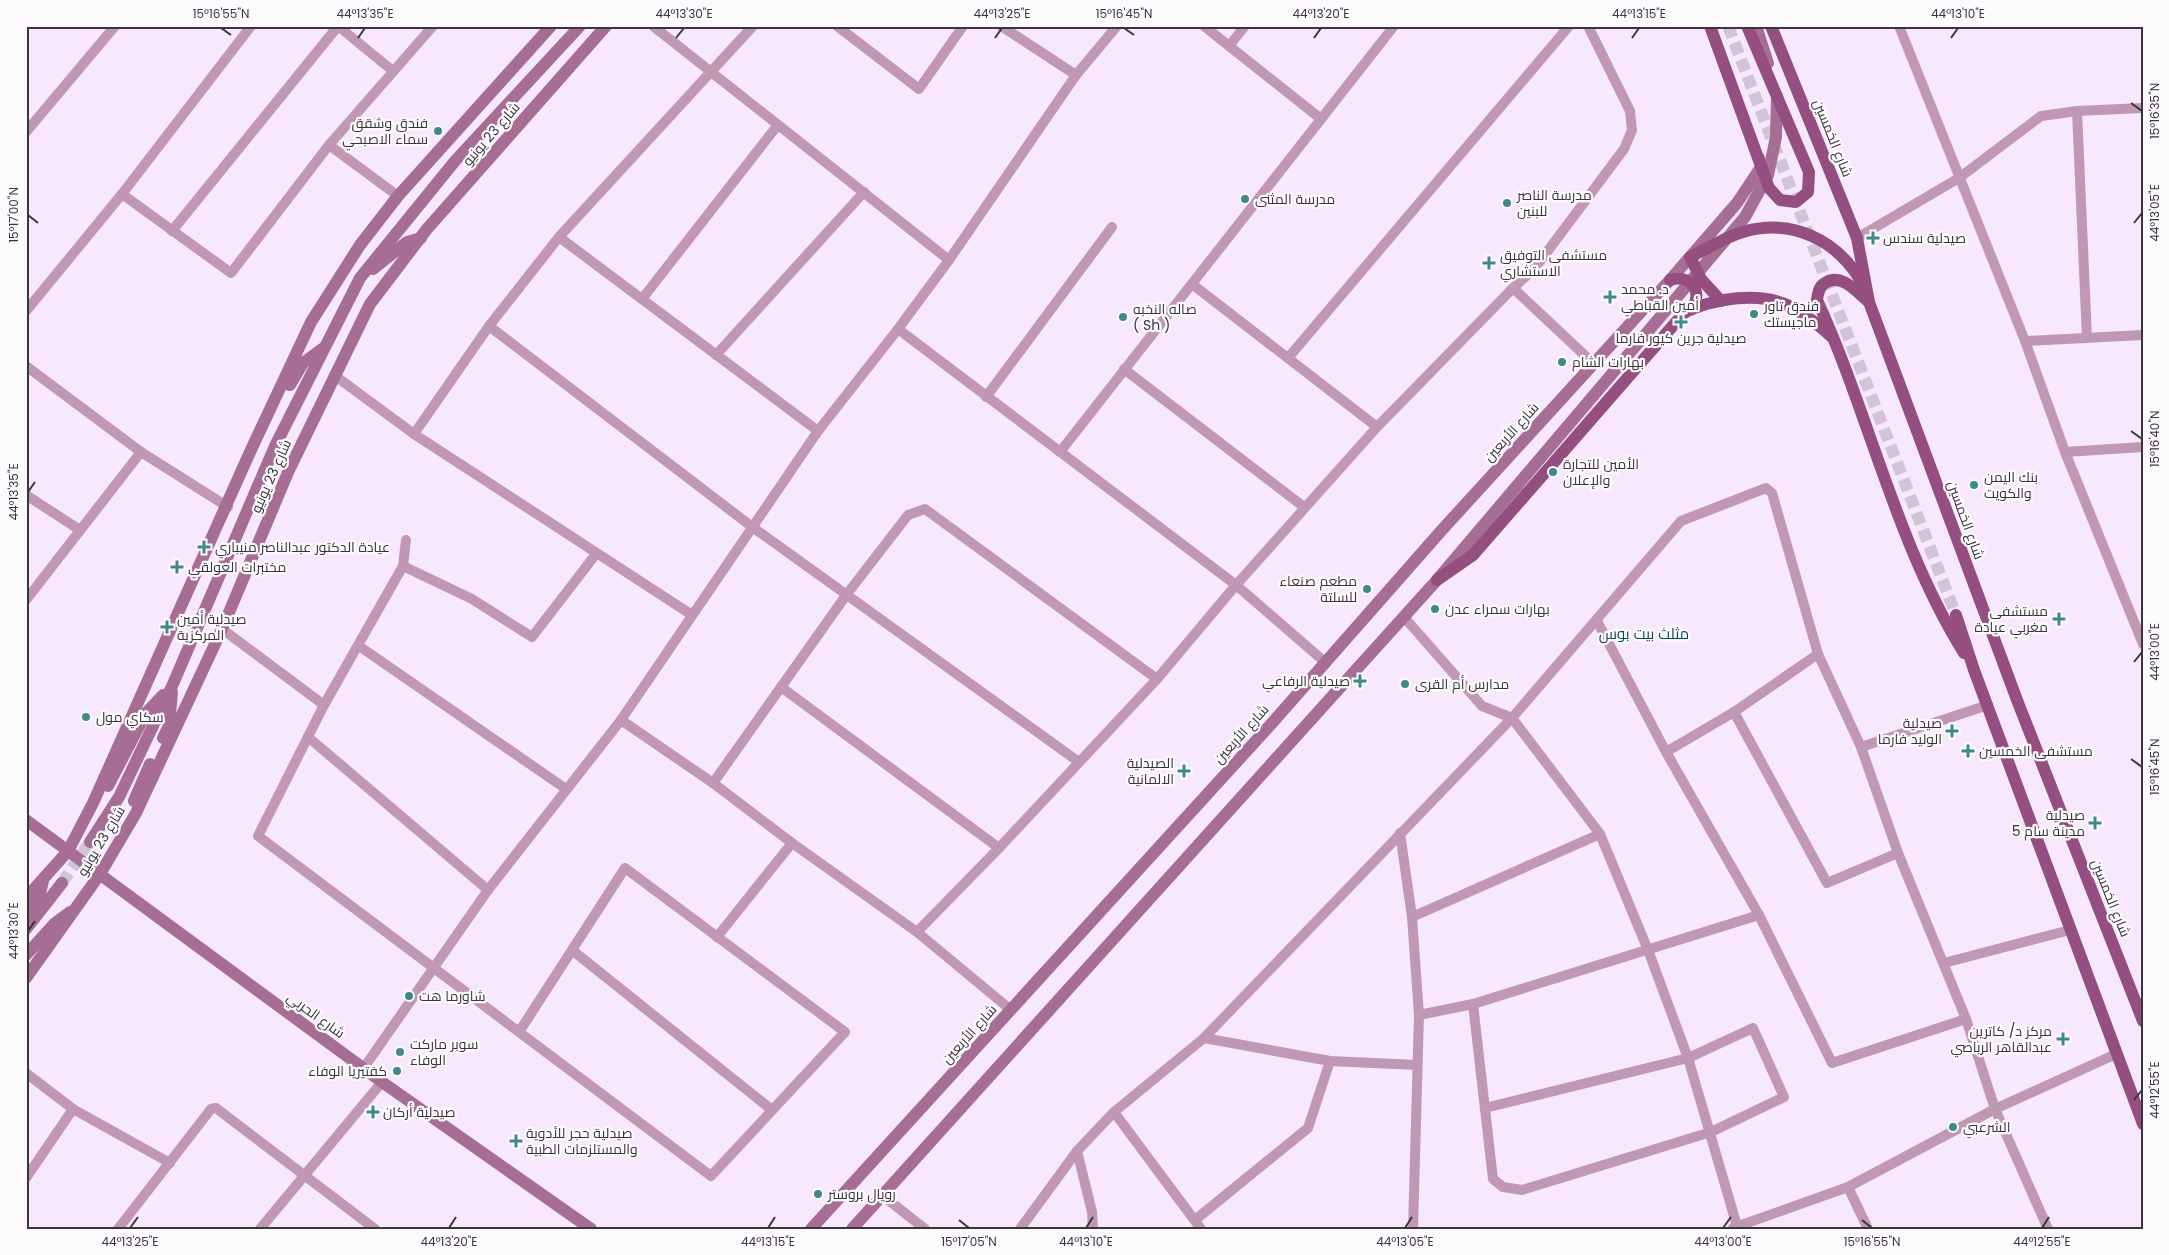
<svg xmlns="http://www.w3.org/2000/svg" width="2169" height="1255" font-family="Poppins,Cairo,sans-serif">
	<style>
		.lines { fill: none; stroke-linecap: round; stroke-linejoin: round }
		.secondary-tunnel { stroke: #d1c4d7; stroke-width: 12; stroke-dasharray: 12 6; stroke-linecap: butt }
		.primary-tunnel { stroke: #d1c4d7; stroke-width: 12; stroke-dasharray: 12 6; stroke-linecap: butt }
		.street { stroke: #c098b2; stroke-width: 10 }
		.secondary { stroke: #a76e95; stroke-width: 12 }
		.primary { stroke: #944f80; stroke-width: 12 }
		.ticks { fill: none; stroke: #3a343d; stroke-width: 2 }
		.poi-dot { fill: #40888d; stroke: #fdfafe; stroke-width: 2 }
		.labels { text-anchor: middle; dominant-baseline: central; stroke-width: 4.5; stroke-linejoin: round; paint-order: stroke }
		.poi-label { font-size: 14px; fill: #3a343d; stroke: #fdfafe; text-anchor: start }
		.street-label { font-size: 14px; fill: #3a343d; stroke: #fdfafe }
		.neighbourhood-label { font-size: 15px; fill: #07494d; stroke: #fdfafe }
		.neatline { fill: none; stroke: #3a343d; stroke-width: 2 }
		.ticks-label { font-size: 12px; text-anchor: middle; fill: #3a343d }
	</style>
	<rect width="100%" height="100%" fill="#f7e8fd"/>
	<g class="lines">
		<!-- secondary-tunnel -->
		<path class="secondary-tunnel" d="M 62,883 L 90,842"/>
		<!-- primary-tunnel -->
		<path class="primary-tunnel" d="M 1728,26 L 1956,615"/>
		<!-- street -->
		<g class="street">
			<path d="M 338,26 L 393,71"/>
			<path d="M 653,26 L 949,260"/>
			<path d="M 837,26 L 919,89 L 963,26"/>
			<path d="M 1001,26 L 1076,75"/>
			<path d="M 1204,26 L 1321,119"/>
			<path d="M 1899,26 L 2025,341 L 2065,452 L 2143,644"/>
			<path d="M 1229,46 L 1245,26"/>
			<path d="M 2077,111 L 2087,338"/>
			<path d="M 26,132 L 115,26"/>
			<path d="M 329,145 L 398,196"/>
			<path d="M 122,194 L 231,273 L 329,145 L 433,26"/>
			<path d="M 172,231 L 338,26"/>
			<path d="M 559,237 L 818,431"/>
			<path d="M 1857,238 L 1959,178 L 2041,116 L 2077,111 L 2143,108"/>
			<path d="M 1192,284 L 1377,427"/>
			<path d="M 1513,288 L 1593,363"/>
			<path d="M 642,299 L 777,126"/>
			<path d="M 26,311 L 122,194 L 251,26"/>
			<path d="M 489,326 L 751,526 L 1079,762"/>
			<path d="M 898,329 L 1236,585 L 1326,663"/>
			<path d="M 2025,341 L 2143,335"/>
			<path d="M 716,355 L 864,192"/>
			<path d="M 1288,358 L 1569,26"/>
			<path d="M 26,366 L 141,452 L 228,507"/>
			<path d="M 1124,369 L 1304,507"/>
			<path d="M 334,375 L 414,434 L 692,615"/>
			<path d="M 986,397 L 1112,227"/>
			<path d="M 414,434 L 489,326 L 559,237 L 753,26"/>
			<path d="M 1060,452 L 1394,26"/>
			<path d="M 2065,452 L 2143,447"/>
			<path d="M 26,495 L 80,530"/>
			<path d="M 406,540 L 403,566 L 324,705 L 258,836 L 711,1176 L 845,1032 L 625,868 L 519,1032"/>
			<path d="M 403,566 L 472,599 L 532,637 L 596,554"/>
			<path d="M 26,600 L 141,452"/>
			<path d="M 1404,617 L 1482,706 L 1512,718 L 1600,834 L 1648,950 L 1688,1058 L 1737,1226"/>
			<path d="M 1597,621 L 1666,752 L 1759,915 L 1832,1063 L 1966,1019"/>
			<path d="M 222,629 L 324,705"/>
			<path d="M 359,646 L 566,789"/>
			<path d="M 781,687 L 999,848"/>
			<path d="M 1734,712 L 1827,883 L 1898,853"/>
			<path d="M 621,720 L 713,783 L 792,843 L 917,932 L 1011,1010"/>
			<path d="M 308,737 L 488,890"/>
			<path d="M 1861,747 L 1988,705"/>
			<path d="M 1666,752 L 1734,712 L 1818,654"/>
			<path d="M 713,783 L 847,594 L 908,515 L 925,509 L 1157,679"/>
			<path d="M 1400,833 L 1412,917 L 1419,1015 L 1413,1229"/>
			<path d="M 1412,917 L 1600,834"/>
			<path d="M 917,932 L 999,848 L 1157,679 L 1236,585 L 1377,427 L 1513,288 L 1535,268 L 1624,149 L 1632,130 L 1630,111 L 1588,26"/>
			<path d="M 717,937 L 792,843"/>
			<path d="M 572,950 L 772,1110"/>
			<path d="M 1944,963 L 2070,930"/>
			<path d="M 1473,1004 L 1493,1179 L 1503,1187 L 1522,1190 L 1711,1132 L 1784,1097 L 1753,1028 L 1688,1058 L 1485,1108"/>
			<path d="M 1419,1015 L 1473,1004 L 1759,915"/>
			<path d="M 1204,1038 L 1330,1061 L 1417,1065"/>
			<path d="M 363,1069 L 488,890 L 621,720 L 818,431 L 898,329 L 949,260 L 1076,75 L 1117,26"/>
			<path d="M 26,1073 L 73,1109 L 170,1163"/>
			<path d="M 1114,1112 L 1201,1229"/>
			<path d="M 1077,1151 L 1092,1212 L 1093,1229"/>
			<path d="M 26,1178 L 73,1109"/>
			<path d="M 1848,1187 L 1868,1229"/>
			<path d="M 882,1195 L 925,1229"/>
			<path d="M 1195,1220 L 1308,1128 L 1330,1061"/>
			<path d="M 1733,1228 L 1848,1187 L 1995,1109 L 2116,1054"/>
			<path d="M 118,1229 L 211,1109 L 216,1108 L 375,1229"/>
			<path d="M 260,1229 L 382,1082"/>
			<path d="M 1020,1229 L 1077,1151 L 1114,1112 L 1204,1038 L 1512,718 L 1681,521 L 1766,488 L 1772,493 L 1818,654 L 1861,747 L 1898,853 L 1966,1019 L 1995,1109 L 2048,1229"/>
		</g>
		<!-- secondary -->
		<g class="secondary">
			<path d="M 1756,26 L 1768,63"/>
			<path d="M 373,269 L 407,242 L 421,238"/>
			<path d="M 290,385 L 303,363 L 322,349"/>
			<path d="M 163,738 L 169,726 L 172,692"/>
			<path d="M 108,786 L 146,713 L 163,695"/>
			<path d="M 134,801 L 150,764"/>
			<path d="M 26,820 L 382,1082 L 591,1229"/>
			<path d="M 90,842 L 119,797 L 173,684 L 275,446 L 360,278 L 455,161 L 580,26"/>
			<path d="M 26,898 L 68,851 L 93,803 L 250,452 L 311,322 L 360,245 L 398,196 L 551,26"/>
			<path d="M 26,914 L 39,898 L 43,881"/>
			<path d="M 26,929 L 62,883"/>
			<path d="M 26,955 L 55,923 L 70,912"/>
			<path d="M 26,978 L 100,874 L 136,813 L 222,629 L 289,470 L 370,304 L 427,229 L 606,26"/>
			<path d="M 811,1229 L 1273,722 L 1441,531 L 1670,280 L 1737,203 L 1761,167 L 1759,158"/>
			<path d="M 852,1229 L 1437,580 L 1745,217 L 1768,175 L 1776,137 L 1777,96"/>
		</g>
		<!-- primary -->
		<g class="primary">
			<path d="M 1710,26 L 1769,188 L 1780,200 L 1796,202 L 1808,192 L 1809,172 L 1747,26"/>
			<path d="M 1771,26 L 1857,238 L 1869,302 L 2017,700 L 2143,1021"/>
			<path d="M 1670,280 C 1689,274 1703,290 1693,307"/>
			<path d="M 1721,301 L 1701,279 L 1690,257 C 1707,249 1725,237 1743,232 C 1791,218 1836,239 1861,281"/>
			<path d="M 1869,302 C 1857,292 1841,272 1825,283 C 1819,286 1818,293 1817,300 C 1870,416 1896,544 1964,653"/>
			<path d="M 1437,580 L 1473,555 L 1684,313 C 1696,306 1710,303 1724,300 C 1774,292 1797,305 1833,338"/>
			<path d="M 1956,615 L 1974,670 L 2143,1124"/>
		</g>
	</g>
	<!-- ticks -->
	<path class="ticks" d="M 221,28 L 231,35M 1124,28 L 1134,35M 358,38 L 365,28M 676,38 L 684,28M 995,38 L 1002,28M 1314,38 L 1321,28M 1632,38 L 1639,28M 1951,38 L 1958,28M 2131,103 L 2142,111M 28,215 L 38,223M 2134,223 L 2142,213M 2131,431 L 2142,439M 28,492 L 35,482M 2134,662 L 2142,652M 2131,759 L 2142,767M 28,931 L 35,921M 2134,1100 L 2142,1090M 959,1220 L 969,1228M 1862,1220 L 1872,1228M 130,1228 L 138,1217M 449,1228 L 456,1217M 768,1228 L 775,1217M 1086,1228 L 1093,1217M 1405,1228 L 1412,1217M 1723,1228 L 1731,1217M 2042,1228 L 2049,1217"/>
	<!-- markers -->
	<g class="poi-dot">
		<circle cx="438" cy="131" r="5"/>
		<circle cx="1245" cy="199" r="5"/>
		<circle cx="1507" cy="203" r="5"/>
		<path d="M1870.5 230.5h5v5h5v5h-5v5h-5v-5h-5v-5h5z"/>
		<path d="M1486.5 255.5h5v5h5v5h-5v5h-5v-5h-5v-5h5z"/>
		<path d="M1607.5 289.5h5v5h5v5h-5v5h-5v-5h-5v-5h5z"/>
		<circle cx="1754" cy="314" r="5"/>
		<circle cx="1123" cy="317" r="5"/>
		<path d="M1678.5 314.5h5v5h5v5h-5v5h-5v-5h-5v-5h5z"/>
		<circle cx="1562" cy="362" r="5"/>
		<circle cx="1553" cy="472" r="5"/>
		<circle cx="1974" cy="485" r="5"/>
		<path d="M201.5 539.5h5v5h5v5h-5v5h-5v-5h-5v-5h5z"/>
		<path d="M174.5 559.5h5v5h5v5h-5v5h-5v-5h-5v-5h5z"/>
		<circle cx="1367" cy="589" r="5"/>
		<circle cx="1435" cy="609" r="5"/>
		<path d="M2056.5 611.5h5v5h5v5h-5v5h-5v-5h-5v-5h5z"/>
		<path d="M164.5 619.5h5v5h5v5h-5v5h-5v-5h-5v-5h5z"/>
		<path d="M1357.5 673.5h5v5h5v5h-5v5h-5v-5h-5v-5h5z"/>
		<circle cx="1405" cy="684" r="5"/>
		<circle cx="86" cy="717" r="5"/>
		<path d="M1949.5 723.5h5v5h5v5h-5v5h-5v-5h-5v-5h5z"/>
		<path d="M1965.5 743.5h5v5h5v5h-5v5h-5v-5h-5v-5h5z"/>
		<path d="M1181.5 763.5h5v5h5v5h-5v5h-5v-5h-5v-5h5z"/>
		<path d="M2092.5 815.5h5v5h5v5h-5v5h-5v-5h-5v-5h5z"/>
		<circle cx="409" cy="996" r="5"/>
		<path d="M2060.5 1031.5h5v5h5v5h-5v5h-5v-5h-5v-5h5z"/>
		<circle cx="400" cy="1052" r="5"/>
		<circle cx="397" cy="1071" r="5"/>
		<path d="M370.5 1104.5h5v5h5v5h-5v5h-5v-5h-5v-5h5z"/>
		<circle cx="1953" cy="1127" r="5"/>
		<path d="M513.5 1133.5h5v5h5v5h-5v5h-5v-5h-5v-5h5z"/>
		<circle cx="818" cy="1194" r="5"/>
	</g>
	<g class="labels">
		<!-- poi labels -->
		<g class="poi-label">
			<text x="428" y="123" text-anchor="end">فندق وشقق<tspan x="428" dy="16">سماء الاصبحي</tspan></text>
			<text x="1517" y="195">مدرسة الناصر<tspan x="1517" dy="16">للبنين</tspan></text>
			<text x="1255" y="199">مدرسة المثنى</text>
			<text x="1883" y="238">صيدلية سندس</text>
			<text x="1500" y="255">مستشفى التوفيق<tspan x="1500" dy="16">الاستشاري</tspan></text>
			<text x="1621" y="289">د. محمد<tspan x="1621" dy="16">أمين القباطي</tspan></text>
			<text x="1764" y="306">فندق تاور<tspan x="1764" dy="16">ماجيستك</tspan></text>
			<text x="1133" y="309">صاله النخبه<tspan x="1133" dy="16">( Sh )</tspan></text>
			<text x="1681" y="338" text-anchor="middle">صيدلية جرين كيور فارما</text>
			<text x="1572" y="362">بهارات الشام</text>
			<text x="1563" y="464">الأمين للتجارة<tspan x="1563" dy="16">والإعلان</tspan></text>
			<text x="1984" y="477">بنك اليمن<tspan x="1984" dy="16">والكويت</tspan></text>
			<text x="215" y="547">عيادة الدكتور عبدالناصر منيباري</text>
			<text x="188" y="567">مختبرات العولقي</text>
			<text x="1357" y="581" text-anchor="end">مطعم صنعاء<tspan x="1357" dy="16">للسلتة</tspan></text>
			<text x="1445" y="609">بهارات سمراء عدن</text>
			<text x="2048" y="611" text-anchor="end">مستشفى<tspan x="2048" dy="16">مغربي عيادة</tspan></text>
			<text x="177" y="619">صيدلية أمين<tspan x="177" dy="16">المركزية</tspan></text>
			<text x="1350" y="681" text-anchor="end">صيدلية الرفاعي</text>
			<text x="1415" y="684">مدارس أم القرى</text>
			<text x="96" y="717">سكاي مول</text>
			<text x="1942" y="723" text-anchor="end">صيدلية<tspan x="1942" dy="16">الوليد فارما</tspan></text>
			<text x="1979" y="751">مستشفى الخمسين</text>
			<text x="1174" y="763" text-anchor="end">الصيدلية<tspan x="1174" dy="16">الالمانية</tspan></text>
			<text x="2085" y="815" text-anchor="end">صيدلية<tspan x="2085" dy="16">مدينة سام 5</tspan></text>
			<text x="419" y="996">شاورما هت</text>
			<text x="2052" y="1031" text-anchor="end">مركز د/ كاترين<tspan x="2052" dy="16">عبدالقاهر الرباصي</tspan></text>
			<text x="410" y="1044">سوبر ماركت<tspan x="410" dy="16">الوفاء</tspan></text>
			<text x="387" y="1071" text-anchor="end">كفتيريا الوفاء</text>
			<text x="383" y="1112">صيدلية أركان</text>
			<text x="1963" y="1127">الشرعبي</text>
			<text x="526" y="1133">صيدلية حجر للأدوية<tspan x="526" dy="16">والمستلزمات الطبية</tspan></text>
			<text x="828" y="1194">رويال بروستر</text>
		</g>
		<!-- street labels -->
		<g class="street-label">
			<text transform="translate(491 134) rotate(-49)">شارع 23 يونيو</text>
			<text transform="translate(1833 138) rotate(68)">شارع الخمسين</text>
			<text transform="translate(1511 432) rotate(-48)">شارع الأربعين</text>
			<text transform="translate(271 476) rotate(-66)">شارع 23 يونيو</text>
			<text transform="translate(1966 520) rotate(70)">شارع الخمسين</text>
			<text transform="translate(1241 734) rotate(-48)">شارع الأربعين</text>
			<text transform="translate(101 841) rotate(-59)">شارع 23 يونيو</text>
			<text transform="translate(2111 898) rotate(68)">شارع الخمسين</text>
			<text transform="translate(316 1015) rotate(36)">شارع الحربي</text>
			<text transform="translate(969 1034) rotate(-48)">شارع الأربعين</text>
		</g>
		<!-- neighbourhood labels -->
		<g class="neighbourhood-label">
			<text x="1644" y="633">مثلث بيت بوس</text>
		</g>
	</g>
	<!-- border -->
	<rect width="2169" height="1255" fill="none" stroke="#fdfafe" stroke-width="55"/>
	<rect x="28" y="28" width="2114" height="1200" class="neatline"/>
	<g class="ticks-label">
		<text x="221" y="18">15°16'55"N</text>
		<text x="365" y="18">44°13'35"E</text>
		<text x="684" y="18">44°13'30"E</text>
		<text x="1002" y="18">44°13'25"E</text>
		<text x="1124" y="18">15°16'45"N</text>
		<text x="1321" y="18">44°13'20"E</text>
		<text x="1639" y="18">44°13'15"E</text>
		<text x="1958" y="18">44°13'10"E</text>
		<text transform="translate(2155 111) rotate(-90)" y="4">15°16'35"N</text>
		<text transform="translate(2155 213) rotate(-90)" y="4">44°13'05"E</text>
		<text transform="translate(14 215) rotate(-90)" y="4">15°17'00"N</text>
		<text transform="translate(2155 439) rotate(-90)" y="4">15°16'40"N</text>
		<text transform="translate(14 492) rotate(-90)" y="4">44°13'35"E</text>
		<text transform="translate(2155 652) rotate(-90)" y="4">44°13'00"E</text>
		<text transform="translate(2155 767) rotate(-90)" y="4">15°16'45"N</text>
		<text transform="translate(14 931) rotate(-90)" y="4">44°13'30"E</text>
		<text transform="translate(2155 1090) rotate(-90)" y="4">44°12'55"E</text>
		<text x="130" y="1246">44°13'25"E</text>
		<text x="449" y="1246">44°13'20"E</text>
		<text x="768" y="1246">44°13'15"E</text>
		<text x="969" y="1246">15°17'05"N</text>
		<text x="1086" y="1246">44°13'10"E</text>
		<text x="1405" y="1246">44°13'05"E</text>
		<text x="1723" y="1246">44°13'00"E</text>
		<text x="1872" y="1246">15°16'55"N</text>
		<text x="2042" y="1246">44°12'55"E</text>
	</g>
</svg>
